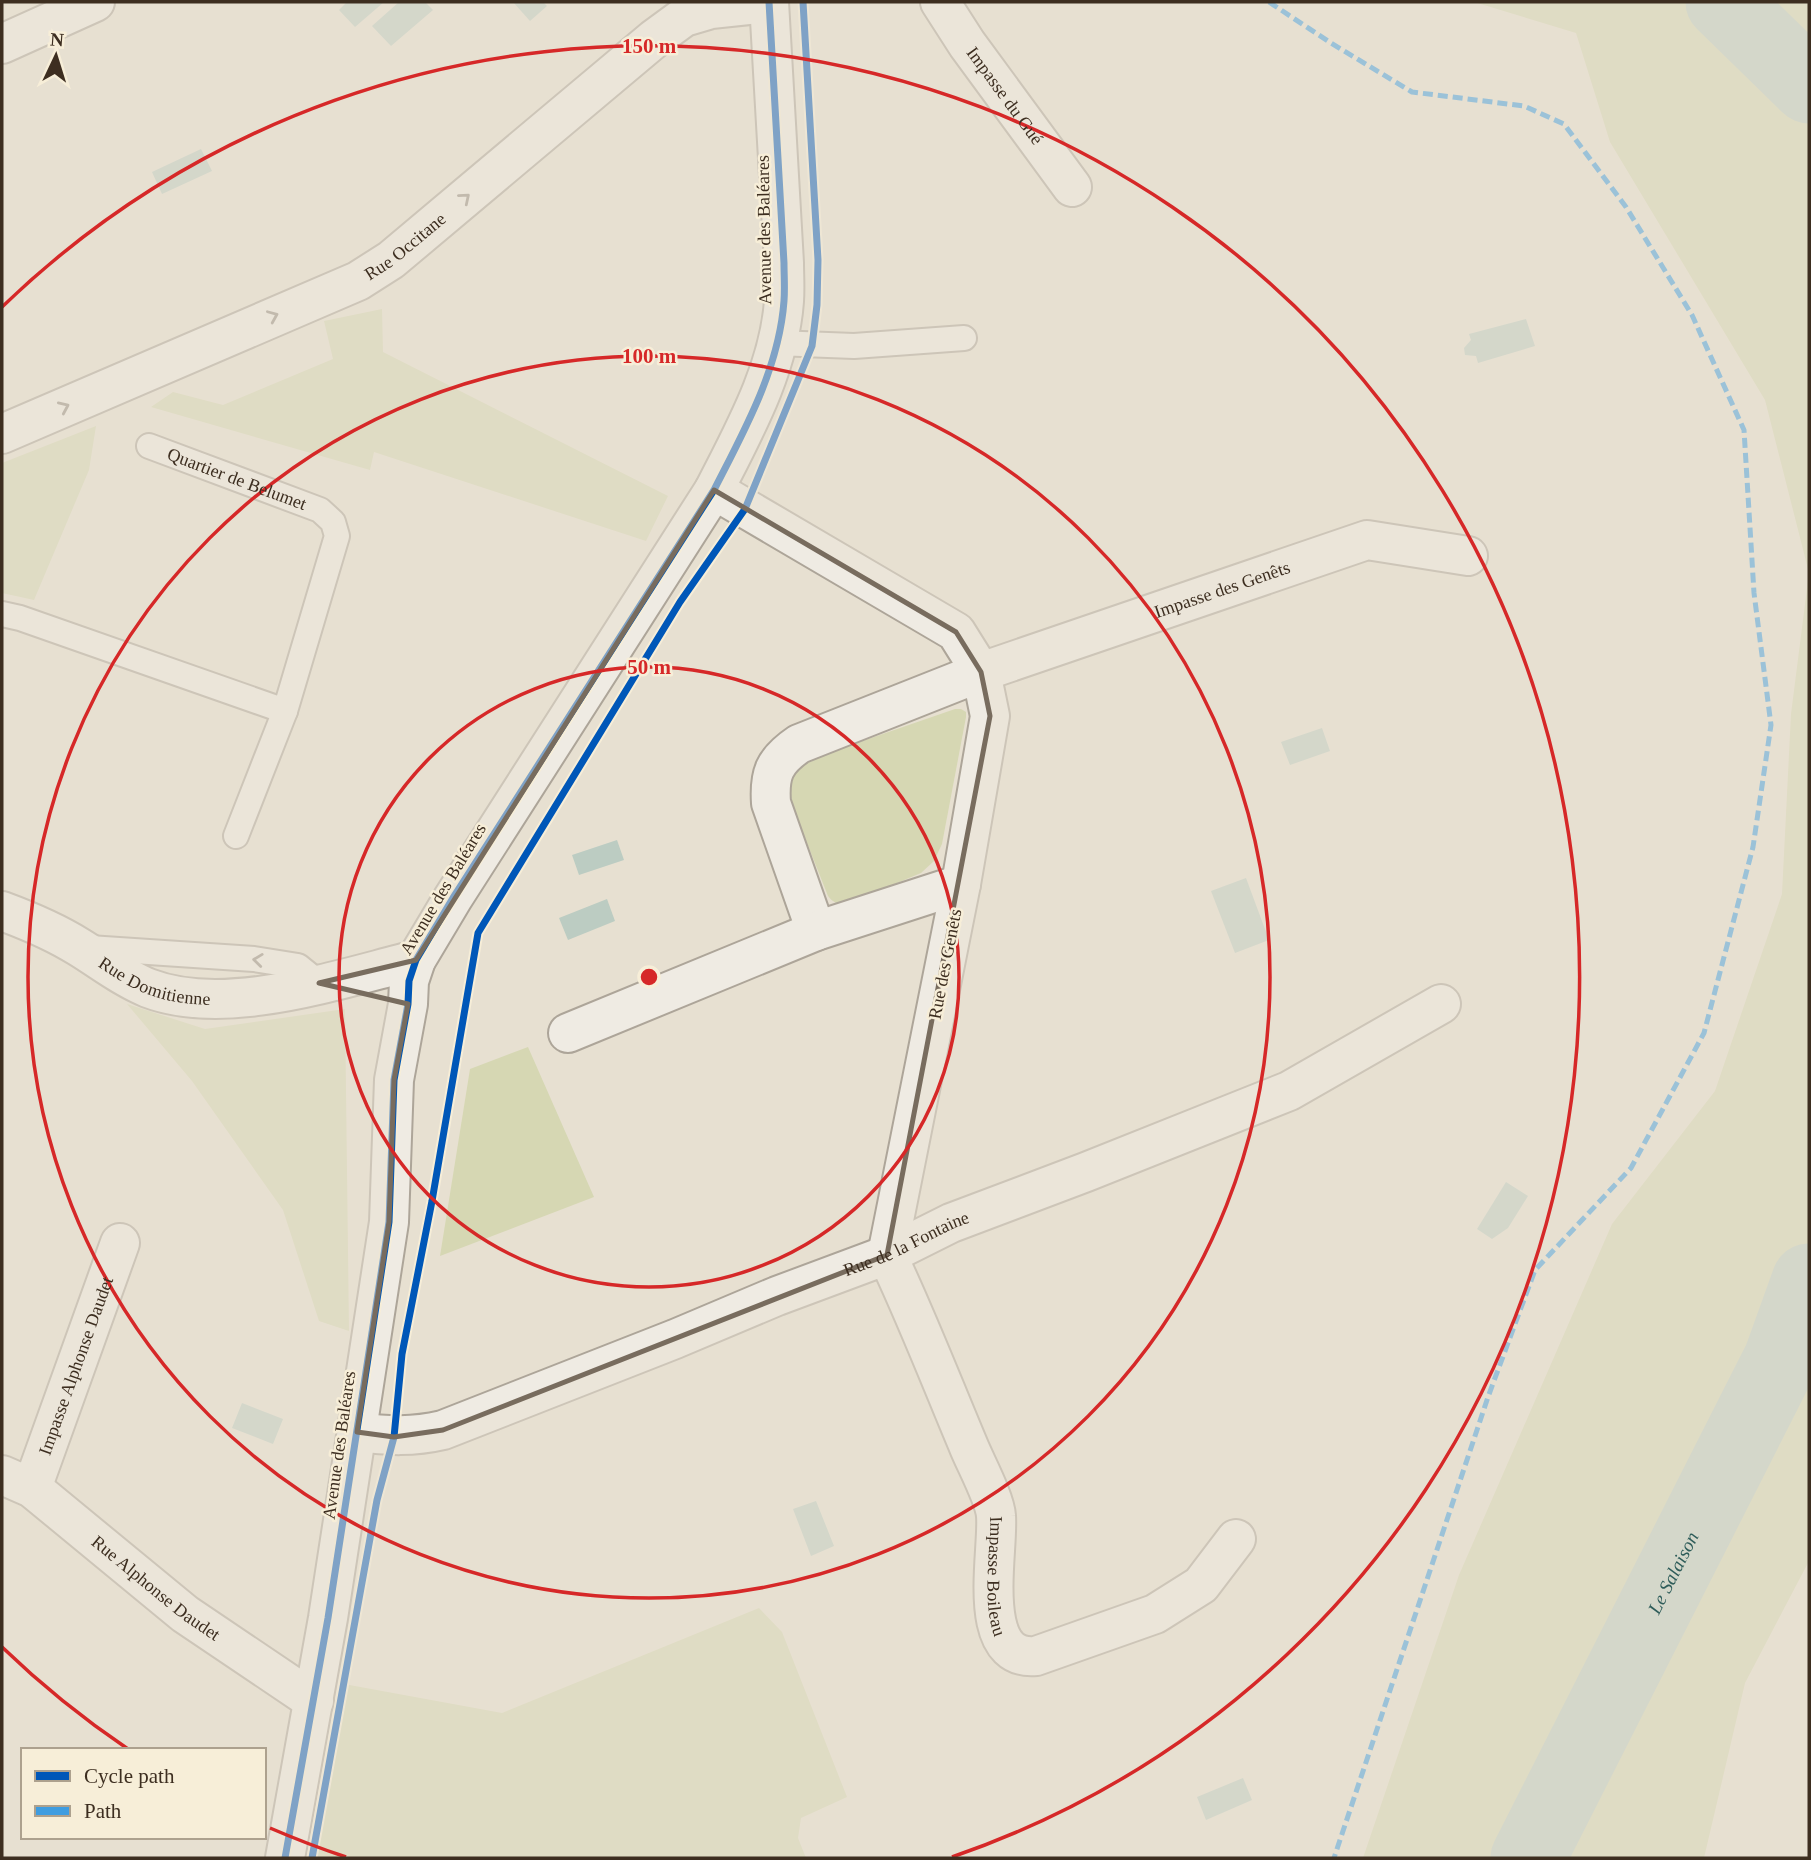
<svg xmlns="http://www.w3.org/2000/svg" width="1811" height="1860" font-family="Georgia,serif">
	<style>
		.green { fill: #d6d7b3 }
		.water { fill: #bcccc2 }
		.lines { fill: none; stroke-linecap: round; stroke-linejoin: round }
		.river { stroke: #bcccc2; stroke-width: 75 }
		.lane-casing { stroke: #ada599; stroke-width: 28 }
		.street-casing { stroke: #ada599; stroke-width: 42 }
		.lane { stroke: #efebe3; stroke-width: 24 }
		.street { stroke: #efebe3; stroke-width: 38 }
		.quiet { stroke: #3f9de0; stroke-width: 5; stroke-dasharray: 10 5; stroke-linecap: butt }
		.cycleway-casing { stroke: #f7eed8; stroke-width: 11 }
		.cycleway { stroke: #0057b8; stroke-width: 7 }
		.oneway { stroke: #968c82 }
		.marked { fill: none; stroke: #786c5e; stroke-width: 5; stroke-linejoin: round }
		.ring { fill: none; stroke: #d62828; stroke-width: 3.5 }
		.labels { text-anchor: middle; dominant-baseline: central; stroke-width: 5; stroke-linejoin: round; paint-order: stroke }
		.street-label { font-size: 18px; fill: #3d2e20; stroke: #f7eed8 }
		.water-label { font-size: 19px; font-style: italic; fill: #2f5d5a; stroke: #f7eed8 }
		.centre { fill: #d62828; stroke: #f7eed8; stroke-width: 3.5 }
		.ring-label { font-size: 21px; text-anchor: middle; font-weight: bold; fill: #d62828; stroke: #f7eed8; stroke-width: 5; stroke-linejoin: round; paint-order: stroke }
	</style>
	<rect width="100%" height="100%" fill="#e7e0d1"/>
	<!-- green -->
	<g class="green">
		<path d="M 1474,2 L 1809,2 L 1809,1561 L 1745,1683 L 1704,1858 L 1363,1858 L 1459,1575 L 1612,1224 L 1715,1091 L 1782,894 L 1791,714 L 1809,573 L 1765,400 L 1610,142 L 1576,33 Z"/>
		<path d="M 382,309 L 383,352 L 668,496 L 646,541 L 374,452 L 370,470 L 151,407 L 173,392 L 223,405 L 333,359 L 324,321 Z"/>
		<path d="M 96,426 L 89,470 L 34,600 L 2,593 L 2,463 Z"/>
		<path d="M 955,709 L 961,709 L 966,712 L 966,717 L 942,844 L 934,861 L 921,873 L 854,901 C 842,905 836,906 828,896 L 786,790 L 793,765 Z"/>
		<path d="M 127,1004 L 205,1029 L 345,1009 L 349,1331 L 319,1321 L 283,1210 L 192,1081 Z"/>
		<path d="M 528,1047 L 594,1197 L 440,1256 L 470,1069 Z"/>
		<path d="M 759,1608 L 782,1632 L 847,1797 L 801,1818 L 798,1838 L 806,1858 L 312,1858 L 344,1684 L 502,1713 Z"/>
	</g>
	<!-- water -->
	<g class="water">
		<path d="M 347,2 L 384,2 L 355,27 L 339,10 Z"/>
		<path d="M 399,2 L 425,2 L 433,10 L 391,46 L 372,26 Z"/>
		<path d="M 513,2 L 543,2 L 547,6 L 530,21 Z"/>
		<path d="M 201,149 L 212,171 L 162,194 L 152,172 Z"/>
		<path d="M 1526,319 L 1535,346 L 1478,363 L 1476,356 L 1465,355 L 1464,348 L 1471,340 L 1469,334 Z"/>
		<path d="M 1322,728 L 1330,751 L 1290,765 L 1281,742 Z"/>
		<path d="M 617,840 L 624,860 L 579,875 L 572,855 Z"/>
		<path d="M 1246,878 L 1269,940 L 1235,953 L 1211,891 Z"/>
		<path d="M 607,899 L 615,921 L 568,940 L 559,918 Z"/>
		<path d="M 1506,1182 L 1528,1196 L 1508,1228 L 1492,1239 L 1477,1229 Z"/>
		<path d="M 242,1403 L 283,1419 L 273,1444 L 232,1428 Z"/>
		<path d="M 816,1501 L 834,1546 L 811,1556 L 793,1509 Z"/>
		<path d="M 1243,1778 L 1252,1800 L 1206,1820 L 1197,1797 Z"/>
	</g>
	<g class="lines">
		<!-- river -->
		<g class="river">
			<path d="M 1723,2 L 1809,86"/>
			<path id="s1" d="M 1528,1858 L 1781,1359 L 1809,1281"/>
		</g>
		<defs>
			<g id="lane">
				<path d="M 776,343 L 854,346 L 964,338"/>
				<path id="s2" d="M 149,446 L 320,510 L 333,522 L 337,536 L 285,711 L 236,836"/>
				<path d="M 2,614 L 20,618 L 285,711"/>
				<path d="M 89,948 L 254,959 L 298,966 L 319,983"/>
			</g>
			<g id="street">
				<path id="s3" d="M 940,2 L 967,44 L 1072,187"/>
				<path d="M 2,44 L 95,2"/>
				<path id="s4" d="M 2,434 L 358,281 L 391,260 L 654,39 L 684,17 L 711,9 L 769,3"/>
				<path id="s5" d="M 714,490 L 956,632 L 981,672 L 990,716 L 961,884 L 887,1255 C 917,1318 942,1383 969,1447 C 976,1464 995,1499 996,1516 C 999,1552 974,1662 1036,1656 L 1155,1614 L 1201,1585 L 1236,1539"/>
				<path id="s6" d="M 2,911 C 29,921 55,932 79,947 C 102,961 123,978 148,988 C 226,1018 338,979 416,960"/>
				<path id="s7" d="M 816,931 L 771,803 C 769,774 774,761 799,744 L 981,672 L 1367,540 L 1468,556"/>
				<path d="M 568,1033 L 816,931 L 961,884"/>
				<path id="s8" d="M 357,1432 C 388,1436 413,1437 443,1430 L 675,1339 L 777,1296 L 887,1255 L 951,1223 L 1086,1172 L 1289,1091 L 1441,1004"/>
				<path id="s9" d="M 2,1475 L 32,1488 L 185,1614 L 314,1701"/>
				<path id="s10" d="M 32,1488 L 120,1243"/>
				<path d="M 285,1858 L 328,1618 L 389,1222 L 394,1080 L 408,1004 L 409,981 L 416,960 L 453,898 L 714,490 C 744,431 779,369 784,301 C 785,288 784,275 784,263 L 769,2"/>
			</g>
		</defs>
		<!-- lane casing -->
		<use href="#lane" class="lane-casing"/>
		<!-- street casing -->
		<use href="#street" class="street-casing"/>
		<!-- lane -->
		<use href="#lane" class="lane"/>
		<!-- street -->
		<use href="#street" class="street"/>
		<!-- quiet -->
		<path class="quiet" d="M 1269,2 L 1331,43 L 1412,92 L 1524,106 L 1564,124 L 1626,207 L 1692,315 L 1744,430 L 1754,593 L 1771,725 L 1753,847 L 1704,1033 L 1631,1168 L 1535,1270 L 1488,1397 L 1334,1858"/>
		<defs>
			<g id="cycleway">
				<path d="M 285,1858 L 328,1618 L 389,1222 L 394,1080 L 408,1004 L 409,981 L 416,960 L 453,898 L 714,490 C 744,431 779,369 784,301 C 785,288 784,275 784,263 L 769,2"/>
				<path d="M 312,1858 L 377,1500 L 394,1437 L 402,1354 L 432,1201 L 478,933 L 680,602 L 745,509 L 812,346 L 817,305 L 818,260 L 803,2"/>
			</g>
		</defs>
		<!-- cycleway casing -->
		<use href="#cycleway" class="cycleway-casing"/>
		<!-- cycleway -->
		<use href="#cycleway" class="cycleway"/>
	</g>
	<!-- one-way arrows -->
	<defs><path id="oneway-chevron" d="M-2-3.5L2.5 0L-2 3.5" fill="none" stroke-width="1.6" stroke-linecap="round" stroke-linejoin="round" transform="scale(1.75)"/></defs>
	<g class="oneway">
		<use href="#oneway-chevron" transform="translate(465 198) rotate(-40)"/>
		<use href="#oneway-chevron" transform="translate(273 316) rotate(-23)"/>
		<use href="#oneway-chevron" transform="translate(64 407) rotate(-24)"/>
		<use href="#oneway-chevron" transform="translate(258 960) rotate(-173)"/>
	</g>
	<!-- marked area -->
	<path d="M0 0H1811V1860H0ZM 714,490 L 956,632 L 981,672 L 990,716 L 887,1255 L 443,1430 L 394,1437 L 357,1432 L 389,1222 L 394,1080 L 408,1004 L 319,983 L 416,960 Z" fill="#e7e0d1" fill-opacity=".55" fill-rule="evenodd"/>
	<path class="marked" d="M 714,490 L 956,632 L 981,672 L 990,716 L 887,1255 L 443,1430 L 394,1437 L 357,1432 L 389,1222 L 394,1080 L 408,1004 L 319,983 L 416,960 Z"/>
	<!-- distance rings -->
	<g class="ring">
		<circle cx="649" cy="977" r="310"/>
		<circle cx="649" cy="977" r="621"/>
		<path d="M346 1857A931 931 0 0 1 270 1828M128 1749A931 931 0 0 1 2 1647M2 307A931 931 0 1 1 952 1857"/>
	</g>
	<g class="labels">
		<!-- street labels -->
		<g class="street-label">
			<text stroke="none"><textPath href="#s3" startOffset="114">Impasse du Gué</textPath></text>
			<text transform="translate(764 230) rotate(-91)">Avenue des Baléares</text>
			<text stroke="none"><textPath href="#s4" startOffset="446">Rue Occitane</textPath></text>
			<text stroke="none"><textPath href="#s2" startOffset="94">Quartier de Belumet</textPath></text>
			<text stroke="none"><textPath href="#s7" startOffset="656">Impasse des Genêts</textPath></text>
			<text transform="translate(443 889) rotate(-59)">Avenue des Baléares</text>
			<text transform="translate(945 964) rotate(-79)">Rue des Genêts</text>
			<text stroke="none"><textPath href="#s6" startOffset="170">Rue Domitienne</textPath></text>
			<text stroke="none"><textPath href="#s8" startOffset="586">Rue de la Fontaine</textPath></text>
			<text stroke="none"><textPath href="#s10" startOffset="130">Impasse Alphonse Daudet</textPath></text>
			<text transform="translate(339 1445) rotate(-82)">Avenue des Baléares</text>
			<text stroke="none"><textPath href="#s5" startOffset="1265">Impasse Boileau</textPath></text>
			<text stroke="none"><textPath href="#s9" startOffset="192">Rue Alphonse Daudet</textPath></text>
		</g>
		<!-- water labels -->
		<g class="water-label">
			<text stroke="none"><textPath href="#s1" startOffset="320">Le Salaison</textPath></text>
		</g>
	</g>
	<circle cx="649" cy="977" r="10" class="centre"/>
	<g class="ring-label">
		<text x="649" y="53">150 m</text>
		<text x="649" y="363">100 m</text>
		<text x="649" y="674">50 m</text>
	</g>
	<!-- border -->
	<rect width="1811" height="1860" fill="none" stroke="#3d2e20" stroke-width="7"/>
	<!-- legend -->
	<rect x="21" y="1748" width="245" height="91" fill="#f7eed8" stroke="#ada18e" stroke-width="2"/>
	<rect x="35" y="1771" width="35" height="10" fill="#0057b8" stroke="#ada18e" stroke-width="2"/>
	<text x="84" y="1783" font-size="21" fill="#3d2e20">Cycle path</text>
	<rect x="35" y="1806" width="35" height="10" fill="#3f9de0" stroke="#ada18e" stroke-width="2"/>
	<text x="84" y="1818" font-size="21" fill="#3d2e20">Path</text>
	<!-- north arrow -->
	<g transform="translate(56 56) rotate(4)" stroke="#f7eed8" stroke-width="5" paint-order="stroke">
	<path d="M0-5L12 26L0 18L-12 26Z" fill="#3d2e20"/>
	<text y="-10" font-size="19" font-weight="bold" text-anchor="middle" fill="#3d2e20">N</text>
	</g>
</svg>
